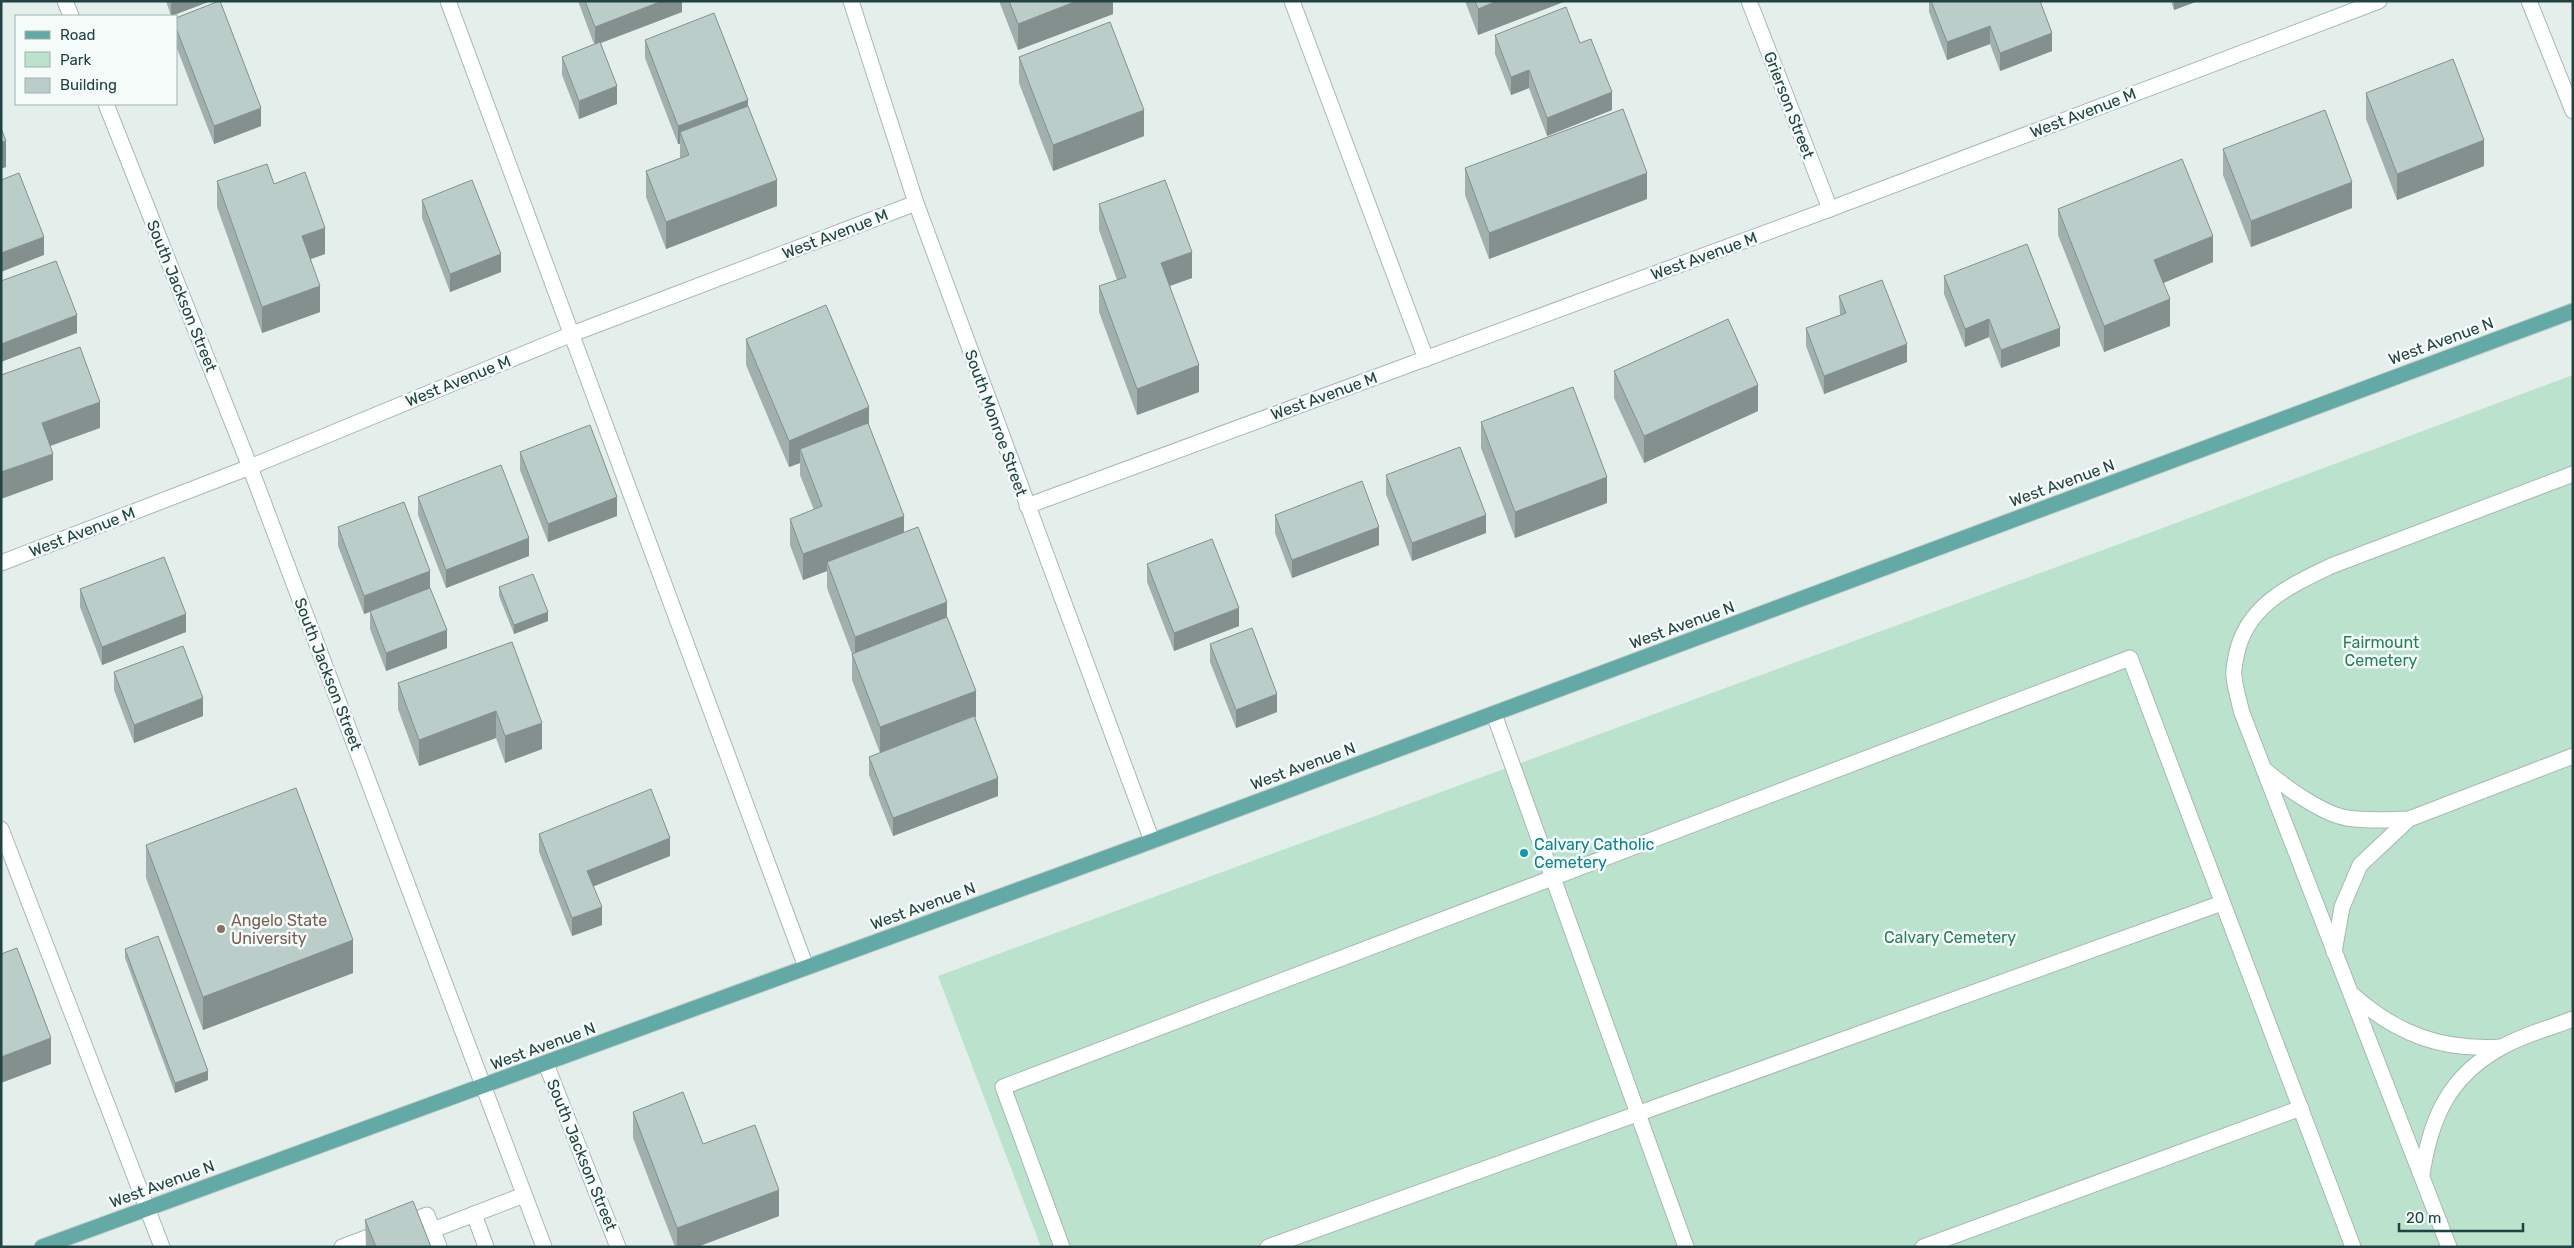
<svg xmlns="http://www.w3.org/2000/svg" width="2574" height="1248" font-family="Rubik,sans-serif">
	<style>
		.green { fill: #bae2cd }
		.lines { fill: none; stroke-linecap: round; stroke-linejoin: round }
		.minor-casing { stroke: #a6b8b5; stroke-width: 17 }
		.major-casing { stroke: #c1caca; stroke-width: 17 }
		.minor { stroke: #fff; stroke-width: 15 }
		.major { stroke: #63a9a6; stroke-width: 15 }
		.wall { fill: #a1b0ad }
		.shaded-wall { fill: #83908d }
		.building { fill: #bbcdc9; stroke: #83908d }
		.culture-dot { fill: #0f9aa8; stroke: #f5fbf9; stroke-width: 2 }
		.education-dot { fill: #8d6e63; stroke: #f5fbf9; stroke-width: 2 }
		.labels { text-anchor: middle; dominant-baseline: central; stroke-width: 5; stroke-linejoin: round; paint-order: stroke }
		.street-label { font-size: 16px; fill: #214341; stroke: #f5fbf9 }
		.park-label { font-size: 16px; fill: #267f5b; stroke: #f5fbf9 }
		.culture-label { font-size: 16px; fill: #0d838f; stroke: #f5fbf9; text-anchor: start }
		.education-label { font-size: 16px; fill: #785e54; stroke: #f5fbf9; text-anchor: start }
	</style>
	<rect width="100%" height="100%" fill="#e4efec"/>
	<!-- green -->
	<path class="green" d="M 2573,375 L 2573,1247 L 1041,1247 L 938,976 L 2133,539 Z"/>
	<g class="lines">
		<defs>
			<g id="minor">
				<path d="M 65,1 L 71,16"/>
				<path d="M 448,1 L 806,967"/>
				<path d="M 851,1 L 916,203 L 1152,841"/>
				<path d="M 1292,1 L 1426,359"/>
				<path d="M 1749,1 L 1830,209"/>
				<path d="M 2529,1 L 2573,111"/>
				<path d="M 106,104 L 250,467 L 544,1247"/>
				<path d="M 1027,506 L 1830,209 L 2379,1"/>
				<path d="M 1,563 L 250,467 L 572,334 L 916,203"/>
				<path d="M 1494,714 L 1686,1247"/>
				<path d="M 2265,770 C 2284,786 2322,814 2347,818 C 2368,821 2388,820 2409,819 L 2573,756"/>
				<path d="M 1,829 L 162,1247"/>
				<path d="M 2334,952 L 2342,907 L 2360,865 L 2409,819"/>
				<path d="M 2353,995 C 2397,1034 2442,1051 2501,1047"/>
				<path d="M 546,1064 L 618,1247"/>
				<path d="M 2422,1174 C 2431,1117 2449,1076 2502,1047 C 2523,1035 2550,1028 2573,1019"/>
				<path d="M 474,1214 L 486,1247"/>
				<path d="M 433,1230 L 524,1195"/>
				<path d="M 342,1247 L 427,1215 L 439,1247"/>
				<path d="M 1062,1247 L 1003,1087 L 2130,658 L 2353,1247"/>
				<path d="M 1268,1247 L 2222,903"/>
				<path d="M 1923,1247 L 2301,1108"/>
				<path d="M 2449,1247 L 2242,713 C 2239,701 2235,688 2234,676 C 2233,670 2235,663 2236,657 C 2245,606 2289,586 2331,566 L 2573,474"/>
			</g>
			<path id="major" d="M 42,1247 L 1152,841 L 2573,311"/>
		</defs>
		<!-- minor casing -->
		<use href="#minor" class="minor-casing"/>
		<!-- major casing -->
		<use href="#major" class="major-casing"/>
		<!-- minor -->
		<use href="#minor" class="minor"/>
		<!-- major -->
		<use href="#major" class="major"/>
	</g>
	<!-- wall -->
	<g class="wall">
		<path d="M 166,1 L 211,1 L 171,16 Z"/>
		<path d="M 578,1 L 682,1 L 682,12 L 601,43 L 617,104 L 579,119 L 562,75 L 562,57 L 594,44 Z"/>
		<path d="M 999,1 L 1113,1 L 1113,14 L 1018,50 Z"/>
		<path d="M 1465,1 L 1566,1 L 1478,35 Z"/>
		<path d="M 1929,1 L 2040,1 L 2052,51 L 2000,71 L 1990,44 L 1947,60 L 1929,12 Z"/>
		<path d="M 2171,1 L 2198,1 L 2174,10 Z"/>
		<path d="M 176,18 L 261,126 L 214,144 L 176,46 Z"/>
		<path d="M 1495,35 L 1580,43 L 1612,110 L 1547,136 L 1529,88 L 1511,95 L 1495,54 Z"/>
		<path d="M 645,40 L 748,106 L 777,206 L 666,249 L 646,197 L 646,171 L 680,158 L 680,144 L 678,144 L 645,58 Z"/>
		<path d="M 1019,57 L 1144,136 L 1053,171 L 1019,83 Z"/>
		<path d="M 2366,93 L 2484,166 L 2397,200 L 2366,119 Z"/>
		<path d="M 2223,149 L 2352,208 L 2251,247 L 2223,175 Z"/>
		<path d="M 1465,168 L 1647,199 L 1489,259 L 1465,195 Z"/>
		<path d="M 217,181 L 274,184 L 325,254 L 311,259 L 320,312 L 262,333 L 217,207 Z"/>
		<path d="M 422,200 L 501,272 L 450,292 L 422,218 Z"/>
		<path d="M 1099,204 L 1192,278 L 1170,286 L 1199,392 L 1137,415 L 1099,312 L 1099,286 L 1117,280 L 1099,230 Z"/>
		<path d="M 2058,209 L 2213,262 L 2163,283 L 2170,326 L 2104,352 L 2058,235 Z"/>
		<path d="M 1944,276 L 2060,346 L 2001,368 L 1989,337 L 1965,347 L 1944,294 Z"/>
		<path d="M 1839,296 L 1907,362 L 1824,394 L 1806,346 L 1806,328 L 1840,315 Z"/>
		<path d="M 746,339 L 869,427 L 904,533 L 947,617 L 976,717 L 975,717 L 998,796 L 893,836 L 869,775 L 869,757 L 880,753 L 852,680 L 852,654 L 827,588 L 827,571 L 803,580 L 790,545 L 790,519 L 814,510 L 800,475 L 800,463 L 789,467 L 746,365 Z"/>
		<path d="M 1614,371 L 1758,411 L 1644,463 L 1614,398 Z"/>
		<path d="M 1481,422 L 1607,503 L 1515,538 L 1481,448 Z"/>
		<path d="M 520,452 L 617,516 L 548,542 L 520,470 Z"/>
		<path d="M 1386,475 L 1486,533 L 1412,561 L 1386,494 Z"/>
		<path d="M 418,497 L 529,556 L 446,588 L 418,515 Z"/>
		<path d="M 1275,515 L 1379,545 L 1292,578 L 1275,533 Z"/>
		<path d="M 338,527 L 430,588 L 447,648 L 386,671 L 370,629 L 370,612 L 364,614 L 338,546 Z"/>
		<path d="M 1147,564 L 1239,626 L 1174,651 L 1147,582 Z"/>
		<path d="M 499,587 L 548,621 L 514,634 L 499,596 Z"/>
		<path d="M 80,589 L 186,632 L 102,665 L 80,607 Z"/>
		<path d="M 512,642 L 542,749 L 505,763 L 496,738 L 419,766 L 398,709 L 398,683 Z"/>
		<path d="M 1210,644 L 1277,712 L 1236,728 L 1210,662 Z"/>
		<path d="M 114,672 L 203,716 L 134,743 L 114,690 Z"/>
		<path d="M 539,834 L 670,856 L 593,886 L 602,925 L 572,936 L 539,852 Z"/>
		<path d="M 146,845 L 353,973 L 203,1030 L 146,878 Z"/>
		<path d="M 125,949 L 208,1080 L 175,1093 L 125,958 Z"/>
		<path d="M 633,1112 L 703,1144 L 779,1216 L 697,1247 L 675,1247 L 633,1138 Z"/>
		<path d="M 365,1220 L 431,1247 L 366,1247 Z"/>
	</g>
	<!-- shaded-wall -->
	<g class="shaded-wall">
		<path d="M 171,1 L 211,1 L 171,16 Z"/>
		<path d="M 662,1 L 682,1 L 682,12 L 595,45 L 595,27 Z"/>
		<path d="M 1077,1 L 1113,1 L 1113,14 L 1018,50 L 1018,24 Z"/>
		<path d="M 1497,1 L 1566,1 L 1478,35 L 1478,9 Z"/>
		<path d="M 2174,1 L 2198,1 L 2174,10 Z"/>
		<path d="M 1990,26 L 1990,44 L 1947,60 L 1947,42 Z"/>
		<path d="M 2052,33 L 2052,51 L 2000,71 L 2000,53 Z"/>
		<path d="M 1529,70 L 1529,88 L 1511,95 L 1511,77 Z"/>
		<path d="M 617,86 L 617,104 L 579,119 L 579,101 Z"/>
		<path d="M 1612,92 L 1612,110 L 1547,136 L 1547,118 Z"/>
		<path d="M 748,100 L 748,118 L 680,132 L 680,144 L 678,144 L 678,126 Z"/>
		<path d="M 261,108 L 261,126 L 214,144 L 214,126 Z"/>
		<path d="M 1144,110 L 1144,136 L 1053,171 L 1053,145 Z"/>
		<path d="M 2484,140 L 2484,166 L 2397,200 L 2397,174 Z"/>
		<path d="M 6,141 L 6,167 L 1,169 L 1,142 Z"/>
		<path d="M 1647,173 L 1647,199 L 1489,259 L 1489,233 Z"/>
		<path d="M 777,180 L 777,206 L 666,249 L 666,222 Z"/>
		<path d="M 2352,182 L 2352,208 L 2251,247 L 2251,221 Z"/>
		<path d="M 325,228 L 325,254 L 302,262 L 302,236 Z"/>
		<path d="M 2213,236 L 2213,262 L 2154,287 L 2154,260 Z"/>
		<path d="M 44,237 L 44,255 L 1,272 L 1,253 Z"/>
		<path d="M 1192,252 L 1192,278 L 1161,289 L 1161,263 Z"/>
		<path d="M 501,254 L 501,272 L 450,292 L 450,274 Z"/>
		<path d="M 320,286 L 320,312 L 262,333 L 262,307 Z"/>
		<path d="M 2170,299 L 2170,326 L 2104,352 L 2104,326 Z"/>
		<path d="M 77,315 L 77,333 L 1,362 L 1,344 Z"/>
		<path d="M 1989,319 L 1989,337 L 1965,347 L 1965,329 Z"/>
		<path d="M 2060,328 L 2060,346 L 2001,368 L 2001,350 Z"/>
		<path d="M 1907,344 L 1907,362 L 1824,394 L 1824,376 Z"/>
		<path d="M 1199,365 L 1199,392 L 1137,415 L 1137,389 Z"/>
		<path d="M 1758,385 L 1758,411 L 1644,463 L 1644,436 Z"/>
		<path d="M 100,402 L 100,428 L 42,449 L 42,423 Z"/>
		<path d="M 869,407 L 869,433 L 800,449 L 800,463 L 789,467 L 789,441 Z"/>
		<path d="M 53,454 L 53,480 L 1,499 L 1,472 Z"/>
		<path d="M 1607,477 L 1607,503 L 1515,538 L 1515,512 Z"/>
		<path d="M 617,497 L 617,516 L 548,542 L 548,524 Z"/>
		<path d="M 1486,515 L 1486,533 L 1412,561 L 1412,543 Z"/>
		<path d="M 904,516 L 904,542 L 827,562 L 827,571 L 803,580 L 803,554 Z"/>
		<path d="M 1379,527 L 1379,545 L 1292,578 L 1292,560 Z"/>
		<path d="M 529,538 L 529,556 L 446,588 L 446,570 Z"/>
		<path d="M 430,571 L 430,589 L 364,614 L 364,596 Z"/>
		<path d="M 947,602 L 947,628 L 855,664 L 855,637 Z"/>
		<path d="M 1239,608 L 1239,626 L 1174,651 L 1174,633 Z"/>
		<path d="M 548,612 L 548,621 L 514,634 L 514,625 Z"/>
		<path d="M 186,614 L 186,632 L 102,665 L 102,647 Z"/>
		<path d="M 447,630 L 447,648 L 386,671 L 386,653 Z"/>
		<path d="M 976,691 L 976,717 L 880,754 L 880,727 Z"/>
		<path d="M 1277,694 L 1277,712 L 1236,728 L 1236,710 Z"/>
		<path d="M 203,698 L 203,716 L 134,743 L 134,725 Z"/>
		<path d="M 496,711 L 496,738 L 419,766 L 419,740 Z"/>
		<path d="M 542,723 L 542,749 L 505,763 L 505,736 Z"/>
		<path d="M 998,778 L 998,796 L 893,836 L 893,818 Z"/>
		<path d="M 670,838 L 670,856 L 587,889 L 587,871 Z"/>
		<path d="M 602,907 L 602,925 L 572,936 L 572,918 Z"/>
		<path d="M 353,940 L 353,973 L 203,1030 L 203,997 Z"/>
		<path d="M 51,1038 L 51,1064 L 1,1083 L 1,1057 Z"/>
		<path d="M 208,1071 L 208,1080 L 175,1093 L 175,1083 Z"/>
		<path d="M 779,1190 L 779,1216 L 697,1247 L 677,1247 L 677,1228 Z"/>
	</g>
	<!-- building -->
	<g class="building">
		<path d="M 219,1 L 220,1 L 261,108 L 214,126 L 176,28 L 176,18 Z"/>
		<path d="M 585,1 L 662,1 L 595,27 Z"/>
		<path d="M 1009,1 L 1077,1 L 1018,24 Z"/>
		<path d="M 1475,1 L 1497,1 L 1478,9 Z"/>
		<path d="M 1931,1 L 2040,1 L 2052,33 L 2000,53 L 1990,26 L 1947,42 Z"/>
		<path d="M 1566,7 L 1580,43 L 1591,39 L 1612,92 L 1547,118 L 1529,70 L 1511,77 L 1495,35 Z"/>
		<path d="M 714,13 L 748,100 L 678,126 L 645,40 Z"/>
		<path d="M 1110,22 L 1144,110 L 1053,145 L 1019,57 Z"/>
		<path d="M 600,42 L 617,86 L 579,101 L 562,57 Z"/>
		<path d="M 2453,59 L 2484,140 L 2397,174 L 2366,93 Z"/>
		<path d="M 748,106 L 777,180 L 666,222 L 646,171 L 689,155 L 680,132 Z"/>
		<path d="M 1623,109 L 1647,173 L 1489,233 L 1465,168 Z"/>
		<path d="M 2325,110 L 2352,182 L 2251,221 L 2223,149 Z"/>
		<path d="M 1,128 L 6,141 L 1,142 Z"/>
		<path d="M 2182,159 L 2213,236 L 2154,260 L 2170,299 L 2104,326 L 2058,209 Z"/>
		<path d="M 267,164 L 274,184 L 305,172 L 325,228 L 302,236 L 320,286 L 262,307 L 217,181 Z"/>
		<path d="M 19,173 L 44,237 L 1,253 L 1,180 Z"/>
		<path d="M 472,180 L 501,254 L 450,274 L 422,200 Z"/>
		<path d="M 1165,180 L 1192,252 L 1161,263 L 1199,365 L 1137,389 L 1099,286 L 1126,277 L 1099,204 Z"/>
		<path d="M 2027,244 L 2060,328 L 2001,350 L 1989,319 L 1965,329 L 1944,276 Z"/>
		<path d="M 56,261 L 77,315 L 1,344 L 1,281 Z"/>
		<path d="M 1882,280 L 1907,344 L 1824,376 L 1806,328 L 1846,313 L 1839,296 Z"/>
		<path d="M 826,305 L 869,407 L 789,441 L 746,339 Z"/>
		<path d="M 1728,319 L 1758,385 L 1644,436 L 1614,371 Z"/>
		<path d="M 80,347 L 100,402 L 42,423 L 53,454 L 1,472 L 1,375 Z"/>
		<path d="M 1573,387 L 1607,477 L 1515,512 L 1481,422 Z"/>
		<path d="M 868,423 L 904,516 L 803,554 L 790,519 L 822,506 L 800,449 Z"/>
		<path d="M 590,425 L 617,497 L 548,524 L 520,452 Z"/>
		<path d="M 1460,447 L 1486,515 L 1412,543 L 1386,475 Z"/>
		<path d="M 501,465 L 529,538 L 446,570 L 418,497 Z"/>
		<path d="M 1362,481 L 1379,527 L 1292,560 L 1275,515 Z"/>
		<path d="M 404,502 L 430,571 L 364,596 L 338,527 Z"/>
		<path d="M 918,527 L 947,602 L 855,637 L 827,562 Z"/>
		<path d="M 1212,539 L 1239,608 L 1174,633 L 1147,564 Z"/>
		<path d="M 164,557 L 186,614 L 102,647 L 80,589 Z"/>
		<path d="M 533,574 L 548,612 L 514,625 L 499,587 Z"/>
		<path d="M 430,588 L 447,630 L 386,653 L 370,611 Z"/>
		<path d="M 947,617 L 976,691 L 880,727 L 852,654 Z"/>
		<path d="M 1252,628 L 1277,694 L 1236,710 L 1210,644 Z"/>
		<path d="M 512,642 L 542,723 L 505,736 L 496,711 L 419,740 L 398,683 Z"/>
		<path d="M 183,646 L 203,698 L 134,725 L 114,672 Z"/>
		<path d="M 974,716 L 998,778 L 893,818 L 869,757 Z"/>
		<path d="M 296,788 L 353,940 L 203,997 L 146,845 Z"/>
		<path d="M 651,789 L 670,838 L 587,871 L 602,907 L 572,918 L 539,834 Z"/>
		<path d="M 158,936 L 208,1071 L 175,1083 L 125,949 Z"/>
		<path d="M 17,948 L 51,1038 L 1,1057 L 1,954 Z"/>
		<path d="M 683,1092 L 703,1144 L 755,1125 L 779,1190 L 677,1228 L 633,1112 Z"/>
		<path d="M 413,1201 L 431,1247 L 376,1247 L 365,1220 Z"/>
	</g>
	<!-- markers -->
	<circle class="culture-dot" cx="1524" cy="853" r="5"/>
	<circle class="education-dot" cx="221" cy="929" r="5"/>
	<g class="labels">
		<!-- street labels -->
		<g class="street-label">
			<text transform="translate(1789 105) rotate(69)">Grierson Street</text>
			<text transform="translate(2083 113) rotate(-21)">West Avenue M</text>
			<text transform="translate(835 234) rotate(-21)">West Avenue M</text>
			<text transform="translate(1704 256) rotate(-20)">West Avenue M</text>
			<text transform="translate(182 296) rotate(68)">South Jackson Street</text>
			<text transform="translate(2441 341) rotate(-20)">West Avenue N</text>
			<text transform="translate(458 381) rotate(-22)">West Avenue M</text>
			<text transform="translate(1324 396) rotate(-20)">West Avenue M</text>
			<text transform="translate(996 423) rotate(70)">South Monroe Street</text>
			<text transform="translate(2062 483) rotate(-20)">West Avenue N</text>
			<text transform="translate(82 532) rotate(-21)">West Avenue M</text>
			<text transform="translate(1682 625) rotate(-20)">West Avenue N</text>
			<text transform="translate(328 674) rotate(69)">South Jackson Street</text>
			<text transform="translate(1303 766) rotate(-20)">West Avenue N</text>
			<text transform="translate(923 906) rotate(-20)">West Avenue N</text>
			<text transform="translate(543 1046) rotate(-20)">West Avenue N</text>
			<text transform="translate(582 1155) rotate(68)">South Jackson Street</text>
			<text transform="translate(162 1184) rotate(-20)">West Avenue N</text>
		</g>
		<!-- park labels -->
		<g class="park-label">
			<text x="2381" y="642">Fairmount<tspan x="2381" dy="18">Cemetery</tspan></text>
			<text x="1950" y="937">Calvary Cemetery</text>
		</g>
		<!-- culture labels -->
		<g class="culture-label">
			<text x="1534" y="844">Calvary Catholic<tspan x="1534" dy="18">Cemetery</tspan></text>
		</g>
		<!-- education labels -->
		<g class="education-label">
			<text x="231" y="920">Angelo State<tspan x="231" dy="18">University</tspan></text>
		</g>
	</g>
	<!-- border -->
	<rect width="2574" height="1248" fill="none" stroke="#214341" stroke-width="5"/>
	<!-- legend -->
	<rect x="15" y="15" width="162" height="90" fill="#f5fbf9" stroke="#a0b1af"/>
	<rect x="25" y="31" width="25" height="8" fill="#63a9a6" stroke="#a0b1af"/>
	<text x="60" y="40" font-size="15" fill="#214341">Road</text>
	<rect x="25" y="52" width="25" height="15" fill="#bae2cd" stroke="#a0b1af"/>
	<text x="60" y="65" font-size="15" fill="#214341">Park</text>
	<rect x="25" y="78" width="25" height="15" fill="#bbcdc9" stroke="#a0b1af"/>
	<text x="60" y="90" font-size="15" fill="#214341">Building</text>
	<!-- scale -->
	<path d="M2399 1223v8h124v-8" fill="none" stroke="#214341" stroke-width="2.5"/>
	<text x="2406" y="1223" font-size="15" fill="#214341" stroke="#f5fbf9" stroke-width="4" paint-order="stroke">20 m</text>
</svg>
